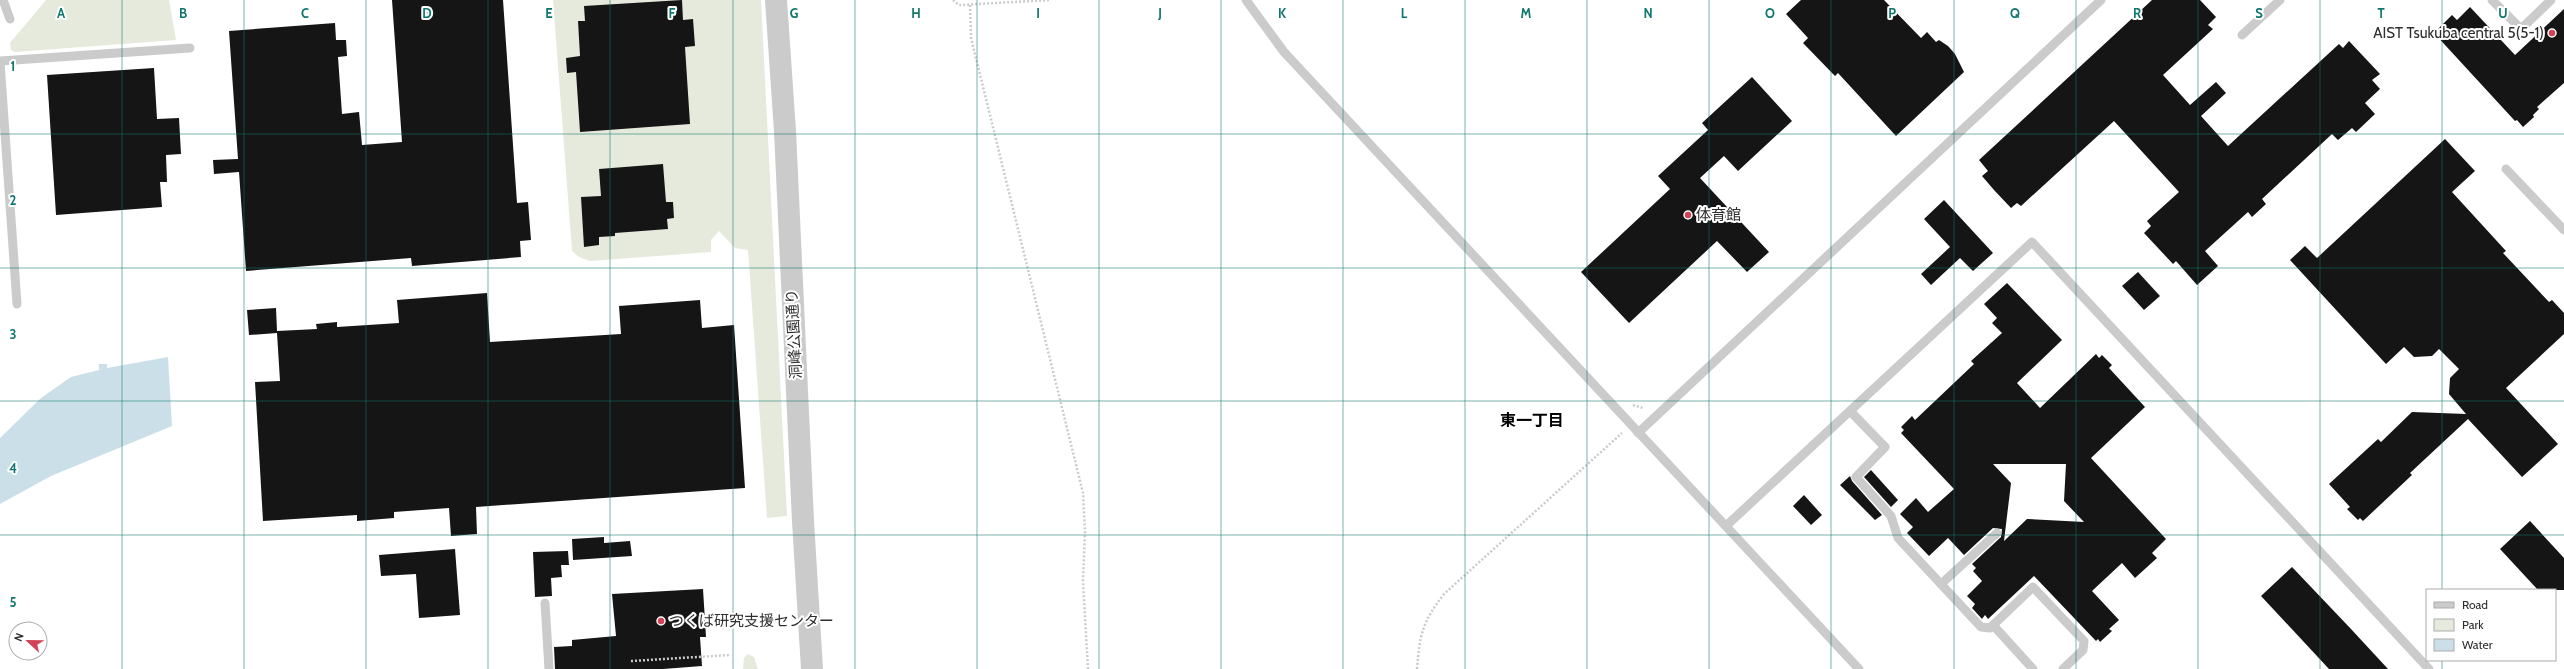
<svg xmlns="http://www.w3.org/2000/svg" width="2564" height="669" font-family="Cabin,'Noto Sans JP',sans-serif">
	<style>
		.green { fill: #e5eadd }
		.water { fill: #cbdfe8 }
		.building { fill: #151515; fill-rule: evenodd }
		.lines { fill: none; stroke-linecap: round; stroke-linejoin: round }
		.path { stroke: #cbcbcb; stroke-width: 2.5; stroke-dasharray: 2 2; stroke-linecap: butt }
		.service { stroke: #cbcbcb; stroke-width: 9 }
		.tertiary { stroke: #cbcbcb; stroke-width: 22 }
		.grid { fill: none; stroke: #0f766e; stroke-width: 1; stroke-opacity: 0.55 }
		.poi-dot { fill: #d24358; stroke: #fff; stroke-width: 1.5 }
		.labels { text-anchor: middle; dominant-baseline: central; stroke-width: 4; stroke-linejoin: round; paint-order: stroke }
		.poi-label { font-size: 15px; fill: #2e2e2e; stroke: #fff; text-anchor: start }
		.street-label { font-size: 15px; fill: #2e2e2e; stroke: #fff }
		.neighbourhood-label { font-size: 16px; font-weight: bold; fill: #000; stroke: #fff }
		.grid-label { font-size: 13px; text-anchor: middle; font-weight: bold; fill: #0f766e; stroke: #fff; stroke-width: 4; stroke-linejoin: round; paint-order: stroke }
	</style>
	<rect width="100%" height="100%" fill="#fff"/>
	<!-- green -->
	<g class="green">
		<path d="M 46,0 L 169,0 L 176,40 L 15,52 L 11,50 L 10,43 Z"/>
		<path d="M 553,0 L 761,0 L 787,516 L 767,518 L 748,250 L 735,248 L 719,231 L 711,240 L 711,252 L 590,261 L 579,257 L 572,251 Z"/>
		<path d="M 748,654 L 754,657 L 758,669 L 743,669 L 744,658 Z"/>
	</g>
	<!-- water -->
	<path class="water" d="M 168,357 L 172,426 L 51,476 L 0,504 L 0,438 L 41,398 L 71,377 L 99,370 L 99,364 L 107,364 L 107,368 Z"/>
	<!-- building -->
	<g class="building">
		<path d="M 392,0 L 503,0 L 517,203 L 528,202 L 531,240 L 520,241 L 521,257 L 412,266 L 411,258 L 246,271 L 239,172 L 214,174 L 213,160 L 238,159 L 229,31 L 335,23 L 336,40 L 346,40 L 347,56 L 338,57 L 342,114 L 359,112 L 362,145 L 402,142 Z"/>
		<path d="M 682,0 L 683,20 L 693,19 L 695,46 L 685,47 L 690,124 L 580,132 L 576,72 L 567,73 L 566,58 L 580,56 L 578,21 L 585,21 L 584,6 Z"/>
		<path d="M 1801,0 L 1884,0 L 1921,38 L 1927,32 L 1936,42 L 1939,40 L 1948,46 L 1955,54 L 1964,72 L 1896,136 L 1838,73 L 1835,76 L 1803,43 L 1808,38 L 1786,14 Z"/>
		<path d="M 2152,0 L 2200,0 L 2216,17 L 2208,25 L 2213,29 L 2163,75 L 2190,105 L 2216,82 L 2226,93 L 2201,116 L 2228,146 L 2339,44 L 2343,48 L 2349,41 L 2380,74 L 2372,80 L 2380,89 L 2365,103 L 2375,114 L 2356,132 L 2352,128 L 2338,140 L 2332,134 L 2262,199 L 2266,204 L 2252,217 L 2248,212 L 2205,251 L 2218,266 L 2197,285 L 2176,261 L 2173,264 L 2144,233 L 2151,226 L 2147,221 L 2179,192 L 2114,121 L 2021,206 L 2017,203 L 2011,208 L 1994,190 L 1982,176 L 1988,171 L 1979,160 Z"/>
		<path d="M 2470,7 L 2515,55 L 2564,9 L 2564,83 L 2537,107 L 2539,109 L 2533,115 L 2534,117 L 2523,127 L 2517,120 L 2515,121 L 2434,33 L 2452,15 L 2457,20 Z"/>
		<path d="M 154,68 L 157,119 L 179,118 L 181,154 L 166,155 L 167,182 L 160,182 L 162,207 L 56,215 L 47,75 Z"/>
		<path d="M 1752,77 L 1792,121 L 1738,171 L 1724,156 L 1700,178 L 1769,252 L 1747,272 L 1717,241 L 1629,323 L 1581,272 L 1670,189 L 1658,176 L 1708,130 L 1702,123 Z"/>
		<path d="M 2445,139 L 2475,171 L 2452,192 L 2506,251 L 2503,253 L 2549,302 L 2552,300 L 2564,313 L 2564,334 L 2506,388 L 2558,444 L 2522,477 L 2468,419 L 2410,473 L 2412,475 L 2363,521 L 2360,518 L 2358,520 L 2347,509 L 2350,507 L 2329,484 L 2378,439 L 2381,442 L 2412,412 L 2466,414 L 2449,394 L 2450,378 L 2459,369 L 2439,349 L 2432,356 L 2414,357 L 2404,347 L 2386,364 L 2290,260 L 2305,246 L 2317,258 Z"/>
		<path d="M 663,164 L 666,202 L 673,202 L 674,218 L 667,219 L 668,229 L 615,233 L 615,236 L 599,237 L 599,245 L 584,247 L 581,197 L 601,196 L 599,169 Z"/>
		<path d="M 1944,200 L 1993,253 L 1973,271 L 1960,258 L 1931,285 L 1921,274 L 1950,247 L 1924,219 Z"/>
		<path d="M 2138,272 L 2160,296 L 2144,310 L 2122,286 Z"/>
		<path d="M 2007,283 L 2062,340 L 2017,383 L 2040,408 L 2096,354 L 2099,358 L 2102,355 L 2112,365 L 2109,368 L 2145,407 L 2091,458 L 2166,539 L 2152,553 L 2157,558 L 2135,578 L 2122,563 L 2092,591 L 2119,620 L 2109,629 L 2112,631 L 2100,642 L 2098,639 L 2096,641 L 2034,576 L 1988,619 L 1985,615 L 1982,619 L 1972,608 L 1975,604 L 1967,596 L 1982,581 L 1973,571 L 1976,568 L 1972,564 L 2001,537 L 2002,529 L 1993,528 L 1964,555 L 1948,538 L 1929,556 L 1907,533 L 1913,527 L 1900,514 L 1916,498 L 1928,512 L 1954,489 L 1901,433 L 1904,430 L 1901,427 L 1912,416 L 1915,420 L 1974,364 L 1971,361 L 2002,333 L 1992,323 L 1997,318 L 1984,304 ZM 1993,464 L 2066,464 L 2064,501 L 2084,522 L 2027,519 L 2004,541 L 2011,483 Z"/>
		<path d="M 487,293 L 490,342 L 621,334 L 619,306 L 700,300 L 702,328 L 734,325 L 745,488 L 476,507 L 477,534 L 451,536 L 449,508 L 394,512 L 394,518 L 357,521 L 357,515 L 263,521 L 255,382 L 280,381 L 277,333 L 249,335 L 247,310 L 276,308 L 277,331 L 317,329 L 316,324 L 337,322 L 337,327 L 399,323 L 397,300 Z"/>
		<path d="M 1871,470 L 1898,500 L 1891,507 L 1864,477 Z"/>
		<path d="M 1850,476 L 1852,481 L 1882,515 L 1875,520 L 1840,485 Z"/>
		<path d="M 1804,495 L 1822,515 L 1811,525 L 1793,506 Z"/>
		<path d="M 2530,521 L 2564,558 L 2564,590 L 2538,590 L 2500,549 Z"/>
		<path d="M 604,537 L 604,543 L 630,541 L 632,556 L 573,560 L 572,539 Z"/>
		<path d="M 455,549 L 460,615 L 419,618 L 416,574 L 381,576 L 379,555 Z"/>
		<path d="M 568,551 L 569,565 L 561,565 L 562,577 L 551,578 L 552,596 L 535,597 L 533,552 Z"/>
		<path d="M 2292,567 L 2351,629 L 2388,669 L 2329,669 L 2261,596 Z"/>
		<path d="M 703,589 L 706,637 L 700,637 L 702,666 L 663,669 L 555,669 L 554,647 L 572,646 L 572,640 L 616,636 L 612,594 Z"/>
	</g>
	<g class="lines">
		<!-- path -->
		<g class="path">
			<path d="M 953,0 L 959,5 L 1050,0"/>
			<path d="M 970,5 L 971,38 L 1083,493 L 1085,532 L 1083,581 L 1088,669"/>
			<path d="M 1633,405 L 1643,408"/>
			<path d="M 631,661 L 730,655"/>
			<path d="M 1417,669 C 1420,633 1422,623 1444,594 L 1622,433"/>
		</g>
		<!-- service -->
		<g class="service">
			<path d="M 3,0 L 10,19"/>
			<path d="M 1246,0 L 1284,52 L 1859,669"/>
			<path d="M 2492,0 L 2521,29 L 2551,0"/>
			<path d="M 2242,35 L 2280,0"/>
			<path d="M 0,61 L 190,48"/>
			<path d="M 0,62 L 17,304"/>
			<path d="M 2506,169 L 2564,230"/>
			<path d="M 1850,411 L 1885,447 L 1856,477 L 1891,516 L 1898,538 L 1981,627 L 1990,628 L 2033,587 L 2084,641 L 2083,650 L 2063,669"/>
			<path d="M 1638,433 L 2101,0"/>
			<path d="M 1726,526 L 2032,242 L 2429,669"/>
			<path d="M 1941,584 L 1997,533"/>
			<path d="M 545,603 L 549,669"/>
			<path d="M 1993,625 L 2033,669"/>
		</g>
		<!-- tertiary -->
		<path class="tertiary" d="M 776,0 L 785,131 L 803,521 L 812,669"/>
	</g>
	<!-- grid -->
	<path class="grid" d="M 122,0 L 122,669M 244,0 L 244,669M 366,0 L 366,669M 488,0 L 488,669M 610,0 L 610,669M 733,0 L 733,669M 855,0 L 855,669M 977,0 L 977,669M 1099,0 L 1099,669M 1221,0 L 1221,669M 1343,0 L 1343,669M 1465,0 L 1465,669M 1587,0 L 1587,669M 1709,0 L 1709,669M 1831,0 L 1831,669M 1954,0 L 1954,669M 2076,0 L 2076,669M 2198,0 L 2198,669M 2320,0 L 2320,669M 2442,0 L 2442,590M 0,134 L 2564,134M 0,268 L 2564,268M 0,401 L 2564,401M 0,535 L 2564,535M 2442,660 L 2442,669"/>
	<!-- markers -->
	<g class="poi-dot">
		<circle cx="2552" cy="33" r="4"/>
		<circle cx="1688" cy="215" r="4"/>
		<circle cx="661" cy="621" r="4"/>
	</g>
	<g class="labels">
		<!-- poi labels -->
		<g class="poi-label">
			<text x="2544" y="33" text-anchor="end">AIST Tsukuba central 5(5-1)</text>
			<text x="1696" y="215">体育館</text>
			<text x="669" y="621">つくば研究支援センター</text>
		</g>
		<!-- street labels -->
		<g class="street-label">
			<text transform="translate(794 334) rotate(-93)">洞峰公園通り</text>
		</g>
		<!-- neighbourhood labels -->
		<g class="neighbourhood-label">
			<text x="1532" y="420">東一丁目</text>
		</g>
	</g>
	<g class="grid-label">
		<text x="61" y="18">A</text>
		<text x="183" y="18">B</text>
		<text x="305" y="18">C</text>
		<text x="427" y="18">D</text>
		<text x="549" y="18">E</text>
		<text x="672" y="18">F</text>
		<text x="794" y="18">G</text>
		<text x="916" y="18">H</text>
		<text x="1038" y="18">I</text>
		<text x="1160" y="18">J</text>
		<text x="1282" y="18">K</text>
		<text x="1404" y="18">L</text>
		<text x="1526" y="18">M</text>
		<text x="1648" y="18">N</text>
		<text x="1770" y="18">O</text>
		<text x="1892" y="18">P</text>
		<text x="2015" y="18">Q</text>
		<text x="2137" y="18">R</text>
		<text x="2259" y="18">S</text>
		<text x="2381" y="18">T</text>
		<text x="2503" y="18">U</text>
		<text x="13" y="71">1</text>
		<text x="13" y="205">2</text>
		<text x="13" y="339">3</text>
		<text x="13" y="473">4</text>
		<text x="13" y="607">5</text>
	</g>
	<!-- legend -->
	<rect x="2426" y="589" width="130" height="72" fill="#ffffff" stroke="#ababab"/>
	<rect x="2434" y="602" width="20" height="6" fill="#cbcbcb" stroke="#ababab"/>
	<text x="2462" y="609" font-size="12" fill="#2e2e2e">Road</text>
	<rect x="2434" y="619" width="20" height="12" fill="#e5eadd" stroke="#ababab"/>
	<text x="2462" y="629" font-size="12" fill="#2e2e2e">Park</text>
	<rect x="2434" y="639" width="20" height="12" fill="#cbdfe8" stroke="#ababab"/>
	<text x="2462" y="649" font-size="12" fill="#2e2e2e">Water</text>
	<!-- north arrow -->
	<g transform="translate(28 641) rotate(292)"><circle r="19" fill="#ffffff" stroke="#ababab"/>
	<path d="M0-3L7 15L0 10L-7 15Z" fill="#d24358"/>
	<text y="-6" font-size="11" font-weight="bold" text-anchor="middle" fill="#2e2e2e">N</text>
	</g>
</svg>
